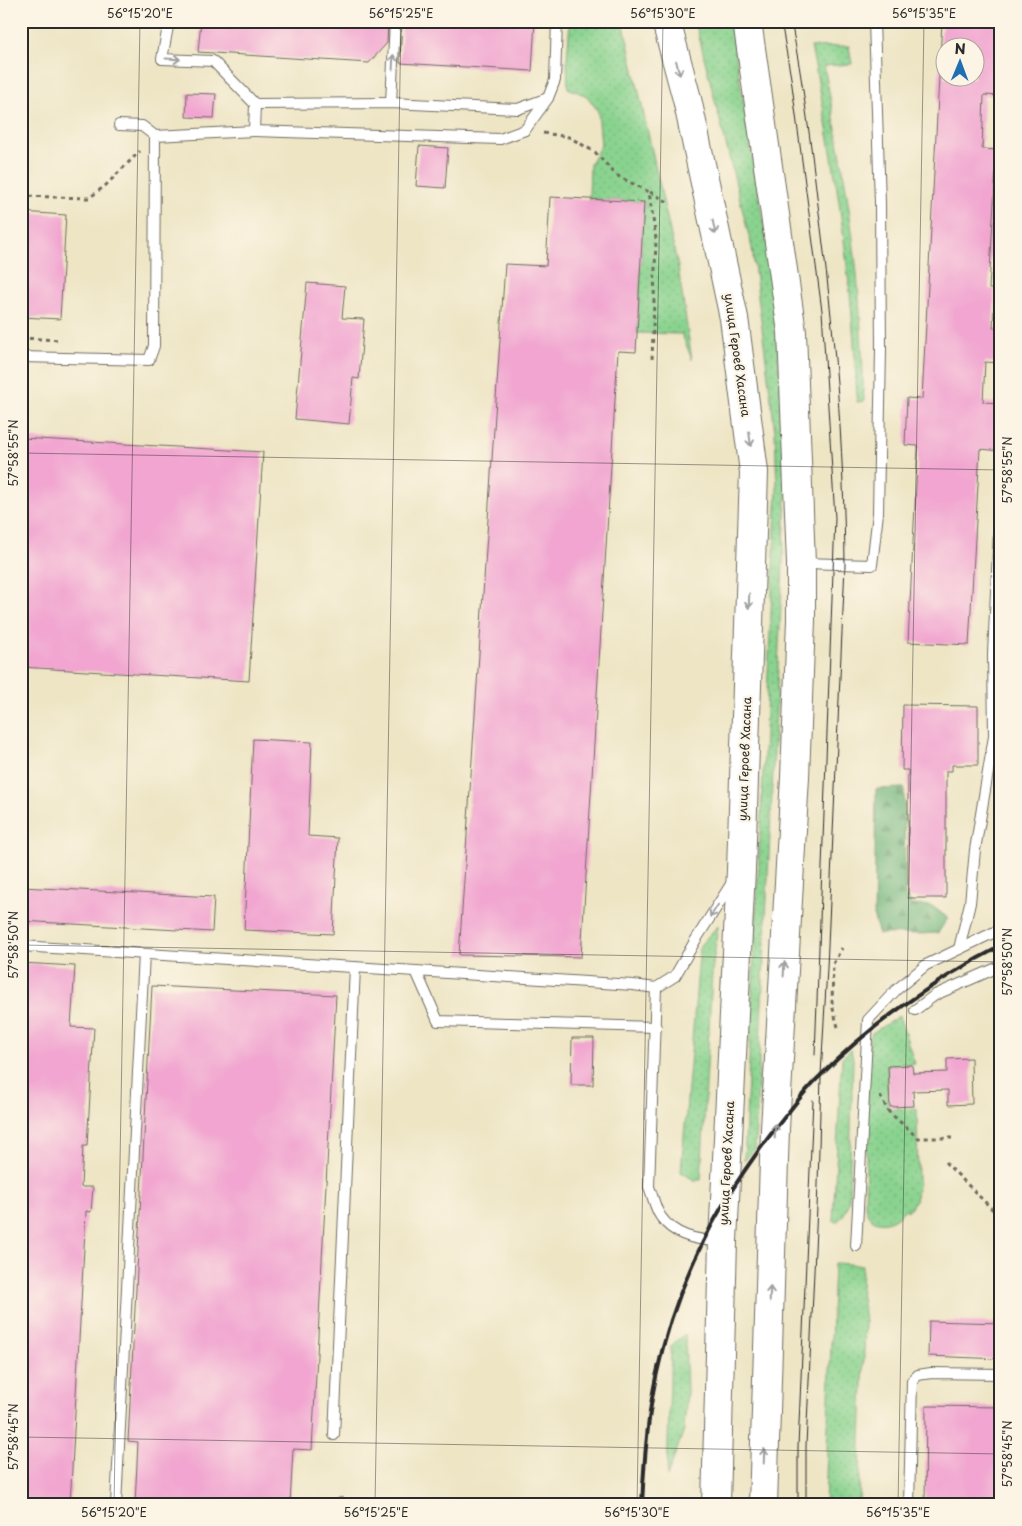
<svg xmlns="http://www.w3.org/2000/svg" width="1022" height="1526" font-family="'Playpen Sans',sans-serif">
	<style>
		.grass { fill: url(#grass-dots); stroke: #5a7f5d }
		.forest { fill: url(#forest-firs); stroke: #4d7052 }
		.building { fill: #f1a5d0; fill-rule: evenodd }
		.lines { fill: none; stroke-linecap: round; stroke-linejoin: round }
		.service-casing { stroke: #6f6c61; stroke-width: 12 }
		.primary-casing { stroke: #6f6c61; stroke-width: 30 }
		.path { stroke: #6f6c61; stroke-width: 3; stroke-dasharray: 4 4; stroke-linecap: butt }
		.service { stroke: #fff; stroke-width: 10 }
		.primary { stroke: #fff; stroke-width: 28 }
		.tram { stroke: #2b2b2b; stroke-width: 1 }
		.rail { stroke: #2b2b2b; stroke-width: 4 }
		.oneway { stroke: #a0a0a0 }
		.ticks { fill: none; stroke: #2b2b2b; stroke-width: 1; stroke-opacity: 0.45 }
		.labels { text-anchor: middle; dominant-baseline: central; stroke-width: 4.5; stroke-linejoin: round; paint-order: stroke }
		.street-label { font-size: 12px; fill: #2b2b2b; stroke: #fcf5e5 }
		.neatline { fill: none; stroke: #2b2b2b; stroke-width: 2 }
		.ticks-label { font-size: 12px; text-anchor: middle; fill: #2b2b2b }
	</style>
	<defs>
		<pattern id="grass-dots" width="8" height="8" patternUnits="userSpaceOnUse" patternTransform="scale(1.25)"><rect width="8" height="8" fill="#8ad38f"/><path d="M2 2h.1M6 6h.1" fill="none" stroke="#77b57c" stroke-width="1.8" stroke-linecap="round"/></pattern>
		<pattern id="forest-firs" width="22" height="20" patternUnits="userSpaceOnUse" patternTransform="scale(1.25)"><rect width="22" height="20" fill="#6fb57a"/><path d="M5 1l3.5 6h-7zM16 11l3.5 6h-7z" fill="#5b9364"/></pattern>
	</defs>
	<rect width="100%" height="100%" fill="#fcf5e5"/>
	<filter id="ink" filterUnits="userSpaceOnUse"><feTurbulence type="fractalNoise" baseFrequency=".02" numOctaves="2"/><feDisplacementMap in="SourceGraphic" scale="10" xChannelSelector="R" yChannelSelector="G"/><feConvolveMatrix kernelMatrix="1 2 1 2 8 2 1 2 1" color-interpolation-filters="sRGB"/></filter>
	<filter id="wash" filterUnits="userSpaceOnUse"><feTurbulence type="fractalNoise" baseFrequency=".0096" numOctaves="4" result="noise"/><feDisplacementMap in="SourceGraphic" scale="20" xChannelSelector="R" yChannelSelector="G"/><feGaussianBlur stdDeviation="1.12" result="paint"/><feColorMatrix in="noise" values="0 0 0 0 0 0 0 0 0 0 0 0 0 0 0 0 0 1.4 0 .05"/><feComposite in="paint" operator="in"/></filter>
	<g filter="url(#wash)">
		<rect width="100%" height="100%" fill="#eee5c5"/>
		<!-- grass -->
		<g class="grass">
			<path d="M 570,21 L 623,21 L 678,267 L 692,360 L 682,334 L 637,333 L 644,202 L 589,199 L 590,164 L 601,145 L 598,111 L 587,96 L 568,88 L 567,59 Z"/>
			<path d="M 695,21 L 730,21 L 773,279 L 787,479 L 755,1149 L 744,1161 L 777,489 L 775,432 L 752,248 Z"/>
			<path d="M 849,46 L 852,64 L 824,66 C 837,132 849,198 856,265 C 861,311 862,356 864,401 L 857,402 C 853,283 836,164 811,47 Z"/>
			<path d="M 718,926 L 712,972 L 701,1180 L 694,1180 L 681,1172 L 700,945 Z"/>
			<path d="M 899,1016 L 915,1064 L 887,1065 L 888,1109 L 917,1108 L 918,1186 L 915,1201 L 908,1211 L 905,1209 C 893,1225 870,1230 865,1206 L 869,1041 L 872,1033 Z"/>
			<path d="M 851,1050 L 853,1059 L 849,1200 C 846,1209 844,1219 835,1222 L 833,1219 L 842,1057 Z"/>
			<path d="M 834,1263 L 862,1265 L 861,1290 L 865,1322 L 859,1505 L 825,1505 Z"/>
			<path d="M 685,1334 L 687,1391 L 684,1430 L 667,1477 L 671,1346 Z"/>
		</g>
		<!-- forest -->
		<path class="forest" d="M 904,788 L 905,896 L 913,905 L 932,906 L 948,918 L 938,933 C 918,935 899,933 879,934 L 874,919 L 876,789 Z"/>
		<g id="blocks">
			<!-- building -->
			<g class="building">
				<path d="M 201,21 L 388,21 L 387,43 L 369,63 L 198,52 Z"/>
				<path d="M 402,21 L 535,21 L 532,71 L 400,63 Z"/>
				<path d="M 942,21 L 1001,21 L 1001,96 L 984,95 L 982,149 L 997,150 L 989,289 L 995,289 L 993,328 L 1001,328 L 1001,363 L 985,362 L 983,402 L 1001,403 L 1001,451 L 980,449 L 969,645 L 908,642 L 918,446 L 905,445 L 907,398 L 922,399 ZM 944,48 L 974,48 L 974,78 L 944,78 Z"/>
				<path d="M 187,93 L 216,94 L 214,118 L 186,117 Z"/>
				<path d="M 419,146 L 448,148 L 445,188 L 416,186 Z"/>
				<path d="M 550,197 L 644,202 L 636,352 L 618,351 L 581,957 L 459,955 L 505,264 L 546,266 Z"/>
				<path d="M 21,212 L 66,215 L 60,319 L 21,317 Z"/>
				<path d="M 307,283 L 345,286 L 342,318 L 364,319 L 359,379 L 353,378 L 349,424 L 295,419 Z"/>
				<path d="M 21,438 L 263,452 L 249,681 L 21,667 Z"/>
				<path d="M 903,705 L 978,706 L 978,765 L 952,765 L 952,771 L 946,771 L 946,898 L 908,898 L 908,770 L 902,770 Z"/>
				<path d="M 253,739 L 312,742 L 308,836 L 338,838 L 333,934 L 244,930 Z"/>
				<path d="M 21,887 L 214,897 L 212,932 L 21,921 Z"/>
				<path d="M 21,963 L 75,966 L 71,1027 L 94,1028 L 87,1146 L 83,1146 L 81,1187 L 93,1187 L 91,1212 L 86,1211 L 70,1505 L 21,1505 Z"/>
				<path d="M 152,986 L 336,995 L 312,1450 L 293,1449 L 290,1505 L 135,1505 L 138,1442 L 128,1441 Z"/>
				<path d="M 572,1038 L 594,1038 L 593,1085 L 571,1085 Z"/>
				<path d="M 971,1058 L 972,1104 L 948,1105 L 948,1090 L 913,1091 L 914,1106 L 890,1107 L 888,1066 L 912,1065 L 913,1073 L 947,1072 L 947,1059 Z"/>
				<path d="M 929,1321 L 1001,1323 L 1001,1359 L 928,1356 Z"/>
				<path d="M 926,1406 L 1001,1407 L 1001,1505 L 925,1505 Z"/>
			</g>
		</g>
	</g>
	<g filter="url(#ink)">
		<use href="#blocks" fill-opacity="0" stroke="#6f6c61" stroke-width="1"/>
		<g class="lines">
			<defs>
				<g id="service">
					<path d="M 169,21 L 162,59 L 213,61 L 255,104"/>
					<path d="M 391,103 L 395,21"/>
					<path d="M 119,125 L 142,126 L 155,136"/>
					<path d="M 254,131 L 500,139 L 525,130 L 548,98 L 555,80 L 557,21"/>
					<path d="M 21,357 L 149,360 L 154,346 L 155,136 L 254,131 L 255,104 L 391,103 L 518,109 L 548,98"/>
					<path d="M 803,563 L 872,565 L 878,513 L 881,349 L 880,203 L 874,21"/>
					<path d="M 21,946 L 416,971"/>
					<path d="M 959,949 L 970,903 L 975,850 L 994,736 L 993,654 L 1001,488"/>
					<path d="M 656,988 L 649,1187 C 653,1196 655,1209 661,1217 C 675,1237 699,1241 721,1241"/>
					<path d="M 915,1010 L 935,995 L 1001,966"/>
					<path d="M 656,1027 L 438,1021 L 416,971 L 633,985 L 656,988 L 675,976 L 695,941 L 733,881"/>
					<path d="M 856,1246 L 868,1020 L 896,990 L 926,965 L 1001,929"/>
					<path d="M 334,1435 L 355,967"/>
					<path d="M 116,1505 L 144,954"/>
					<path d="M 341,1505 L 341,1503"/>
					<path d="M 909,1505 L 912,1381 L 918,1375 L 931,1373 L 1001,1374"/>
				</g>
				<g id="primary">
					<path d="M 666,21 L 687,99 L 734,318 L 754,472 L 741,870 L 723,1241 L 716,1505"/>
					<path d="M 747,21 L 792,332 L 801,563 L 801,620 L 795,777 L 775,1129 L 763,1505"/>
				</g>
			</defs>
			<!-- service casing -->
			<use href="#service" class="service-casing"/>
			<!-- primary casing -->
			<use href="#primary" class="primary-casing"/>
			<!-- path -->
			<g class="path">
				<path d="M 543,133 L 569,137 L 595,152 L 616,175 L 649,192 L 656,239 L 652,360"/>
				<path d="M 650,192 L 670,203"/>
				<path d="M 21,196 L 89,198 L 105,186 L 140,151"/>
				<path d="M 21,338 L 61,340"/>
				<path d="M 838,1027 L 832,1005 L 833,964 L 842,948"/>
				<path d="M 880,1096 L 889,1112 L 918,1138 L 952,1138"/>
				<path d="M 945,1162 L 1001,1218"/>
			</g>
			<!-- service -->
			<use href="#service" class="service"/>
			<!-- primary -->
			<use href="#primary" class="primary"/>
			<!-- tram -->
			<g class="tram">
				<path d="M 781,21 L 791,78 L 822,311 L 835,518 L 815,1055"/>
				<path d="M 791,21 C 803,82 811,144 818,205 C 834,325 844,445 845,565 L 827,968 L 821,1075 L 818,1185 L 806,1446 L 806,1505"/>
				<path d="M 798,1505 L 798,1447 L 813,1100"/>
			</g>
			<!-- rail -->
			<path class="rail" d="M 642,1505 C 644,1462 647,1419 656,1377 C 676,1280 721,1195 783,1119 C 795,1104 806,1089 820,1076 C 870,1025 938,978 1001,946"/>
		</g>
		<!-- one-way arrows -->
		<defs><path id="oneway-shaft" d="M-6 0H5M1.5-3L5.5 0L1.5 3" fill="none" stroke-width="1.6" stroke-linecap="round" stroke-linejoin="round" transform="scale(1.25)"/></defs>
		<g class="oneway">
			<use href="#oneway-shaft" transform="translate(173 59) rotate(3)"/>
			<use href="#oneway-shaft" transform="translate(393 62) rotate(-87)"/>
			<use href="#oneway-shaft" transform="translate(678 68) rotate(75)"/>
			<use href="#oneway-shaft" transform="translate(714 227) rotate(78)"/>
			<use href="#oneway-shaft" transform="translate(750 439) rotate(83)"/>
			<use href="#oneway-shaft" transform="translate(749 601) rotate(92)"/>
			<use href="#oneway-shaft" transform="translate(714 911) rotate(123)"/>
			<use href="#oneway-shaft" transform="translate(784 969) rotate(-87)"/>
			<use href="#oneway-shaft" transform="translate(775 1131) rotate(-88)"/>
			<use href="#oneway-shaft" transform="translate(770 1294) rotate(-88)"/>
			<use href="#oneway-shaft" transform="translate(764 1456) rotate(-88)"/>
		</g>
	</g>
	<!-- ticks -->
	<path class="ticks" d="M 21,453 L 1001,470M 21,945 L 1001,962M 21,1437 L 1001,1454M 114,1505 L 140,21M 375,1505 L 401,21M 637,1505 L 663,21M 898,1505 L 924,21"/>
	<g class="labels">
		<!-- street labels -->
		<g class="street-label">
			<text transform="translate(738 355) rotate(82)">улица Героев Хасана</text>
			<text transform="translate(744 759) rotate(-88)">улица Героев Хасана</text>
			<text transform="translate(726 1163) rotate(-87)">улица Героев Хасана</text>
		</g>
	</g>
	<!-- margin -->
	<rect width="1022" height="1526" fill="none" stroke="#fcf5e5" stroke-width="55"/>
	<!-- north arrow -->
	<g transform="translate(960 62) rotate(1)"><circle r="24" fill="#fcf5e5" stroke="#a8a49b"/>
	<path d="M0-4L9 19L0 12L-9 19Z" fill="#1f6fb2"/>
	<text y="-8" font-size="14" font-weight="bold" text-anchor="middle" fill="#2b2b2b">N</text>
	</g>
	<rect x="28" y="28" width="966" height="1470" class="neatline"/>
	<g class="ticks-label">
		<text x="140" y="18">56°15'20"E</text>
		<text x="401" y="18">56°15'25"E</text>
		<text x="663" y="18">56°15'30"E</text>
		<text x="924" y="18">56°15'35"E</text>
		<text transform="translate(14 453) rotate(-90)" y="4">57°58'55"N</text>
		<text transform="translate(1008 470) rotate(-90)" y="4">57°58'55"N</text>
		<text transform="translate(14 945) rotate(-90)" y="4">57°58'50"N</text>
		<text transform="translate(1008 962) rotate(-90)" y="4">57°58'50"N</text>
		<text transform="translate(14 1437) rotate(-90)" y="4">57°58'45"N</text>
		<text transform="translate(1008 1454) rotate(-90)" y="4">57°58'45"N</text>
		<text x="114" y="1517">56°15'20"E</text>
		<text x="376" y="1517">56°15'25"E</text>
		<text x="637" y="1517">56°15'30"E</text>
		<text x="898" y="1517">56°15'35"E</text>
	</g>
</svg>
